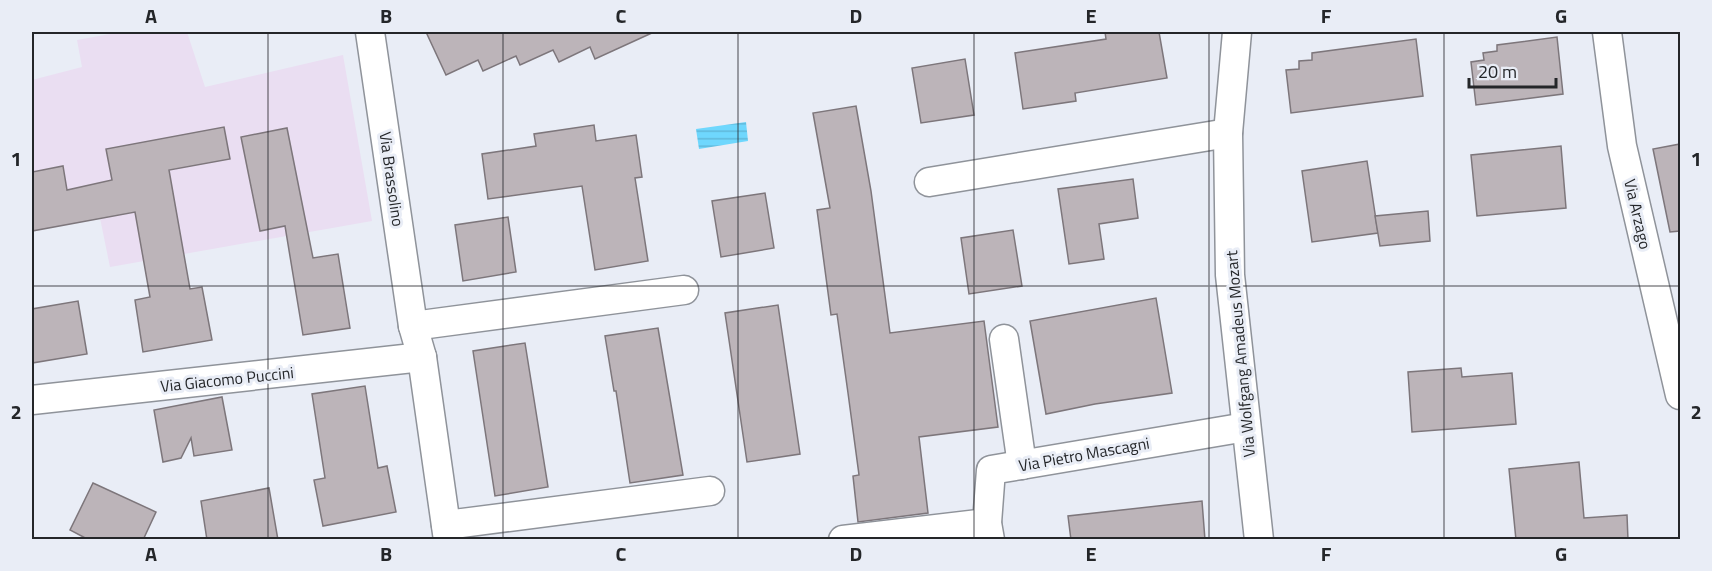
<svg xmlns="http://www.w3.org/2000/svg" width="1712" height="571" font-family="'Titillium Web',sans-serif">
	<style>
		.commercial { fill: #eadef2 }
		.water { fill: url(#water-rules) }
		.building { fill: #bcb4b9; stroke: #7d767b; stroke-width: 1.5 }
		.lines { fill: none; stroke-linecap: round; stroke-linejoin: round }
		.minor-casing { stroke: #8f939a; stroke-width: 31 }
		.minor { stroke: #fff; stroke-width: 28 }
		.grid { fill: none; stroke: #242629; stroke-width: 1.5; stroke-opacity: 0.55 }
		.labels { text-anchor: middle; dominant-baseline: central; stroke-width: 6; stroke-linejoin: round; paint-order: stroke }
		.street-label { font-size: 16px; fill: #242629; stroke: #e9edf6 }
		.neatline { fill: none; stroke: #242629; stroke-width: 2 }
		.grid-label { font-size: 20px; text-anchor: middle; font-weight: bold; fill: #242629 }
	</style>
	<defs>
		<pattern id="water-rules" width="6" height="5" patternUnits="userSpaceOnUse" patternTransform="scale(1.5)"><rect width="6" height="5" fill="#6fd7fd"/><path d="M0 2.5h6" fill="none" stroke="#60b8d9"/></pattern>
	</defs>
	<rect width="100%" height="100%" fill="#e9edf6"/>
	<!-- commercial -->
	<path class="commercial" d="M 121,32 L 187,32 L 205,87 L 343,55 L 372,221 L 110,267 L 100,218 L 32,231 L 32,80 L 82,67 L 77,40 Z"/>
	<!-- water -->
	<path class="water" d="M 746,122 L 748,141 L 699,149 L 696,129 Z"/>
	<!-- building -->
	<g class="building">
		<path d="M 426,32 L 654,32 L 595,59 L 590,47 L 559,62 L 553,50 L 520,65 L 516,56 L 483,71 L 478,60 L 446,75 Z"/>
		<path d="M 1105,32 L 1159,32 L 1167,78 L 1075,93 L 1076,101 L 1023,109 L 1015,53 L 1106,39 Z"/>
		<path d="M 1557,37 L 1563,94 L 1476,105 L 1471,62 L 1484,60 L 1483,53 L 1497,51 L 1497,45 Z"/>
		<path d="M 1416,39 L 1423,96 L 1291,113 L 1286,70 L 1299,69 L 1299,61 L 1312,60 L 1312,53 Z"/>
		<path d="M 965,59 L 974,115 L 921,123 L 912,68 Z"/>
		<path d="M 856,106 L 871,191 L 890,333 L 984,321 L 998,427 L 919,437 L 928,513 L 858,522 L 853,476 L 859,475 L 848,393 L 837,314 L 831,315 L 817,210 L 830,208 L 813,113 Z"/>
		<path d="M 594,125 L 596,141 L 636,135 L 642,177 L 635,178 L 648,261 L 595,270 L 582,186 L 488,199 L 482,154 L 536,146 L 534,134 Z"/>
		<path d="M 224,127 L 230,159 L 169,170 L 190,289 L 202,287 L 212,340 L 143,352 L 135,300 L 150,297 L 135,212 L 32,231 L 32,172 L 63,166 L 67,190 L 112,180 L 106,149 Z"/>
		<path d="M 287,128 L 313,258 L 338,254 L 350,328 L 303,335 L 285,226 L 260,231 L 241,137 Z"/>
		<path d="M 1680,144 L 1680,231 L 1670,232 L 1653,149 Z"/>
		<path d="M 1561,146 L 1566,208 L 1477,216 L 1471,155 Z"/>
		<path d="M 1367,161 L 1378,233 L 1312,242 L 1302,171 Z"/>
		<path d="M 1133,179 L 1138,218 L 1099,224 L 1104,259 L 1069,264 L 1058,189 Z"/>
		<path d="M 765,193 L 774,248 L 721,257 L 712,201 Z"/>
		<path d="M 1428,211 L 1430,241 L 1380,246 L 1375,216 Z"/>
		<path d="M 508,217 L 516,272 L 463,281 L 455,225 Z"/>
		<path d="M 1013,230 L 1022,286 L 969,294 L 961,238 Z"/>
		<path d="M 1156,298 L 1172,393 L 1095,404 L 1046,414 L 1030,321 Z"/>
		<path d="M 78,301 L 87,354 L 32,363 L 32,309 Z"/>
		<path d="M 778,305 L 800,454 L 747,462 L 725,313 Z"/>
		<path d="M 658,328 L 683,475 L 630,483 L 616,391 L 614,391 L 605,336 Z"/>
		<path d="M 525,343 L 548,487 L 495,496 L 473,351 Z"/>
		<path d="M 1461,368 L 1462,377 L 1512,373 L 1516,424 L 1412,432 L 1408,372 Z"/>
		<path d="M 365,386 L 378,468 L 387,466 L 396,512 L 323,526 L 314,480 L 325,478 L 312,394 Z"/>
		<path d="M 222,397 L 232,450 L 194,456 L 191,438 L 181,458 L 163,462 L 154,410 Z"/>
		<path d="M 1579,462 L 1584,518 L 1627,515 L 1628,540 L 1516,540 L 1509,469 Z"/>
		<path d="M 93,483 L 156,512 L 143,540 L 89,540 L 70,530 Z"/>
		<path d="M 269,488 L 278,540 L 207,540 L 201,501 Z"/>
		<path d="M 1202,501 L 1205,540 L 1071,540 L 1068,516 Z"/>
	</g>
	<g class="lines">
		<defs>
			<g id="minor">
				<path d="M 370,32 L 413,326 L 422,357 L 448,540"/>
				<path d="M 1237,32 L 1228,133 L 1230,275 L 1259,540"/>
				<path d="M 1607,32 L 1622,146 L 1680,395"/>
				<path d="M 929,182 L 1228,133"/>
				<path d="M 413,326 L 684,290"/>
				<path d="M 1004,339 L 1022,465"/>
				<path d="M 32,400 L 422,357"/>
				<path d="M 446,525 L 710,491"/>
				<path d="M 843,540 L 987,523"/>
				<path d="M 990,540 L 987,523 L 991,470 L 1246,427"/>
			</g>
		</defs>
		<!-- minor casing -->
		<use href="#minor" class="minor-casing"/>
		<!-- minor -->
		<use href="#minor" class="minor"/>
	</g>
	<!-- grid -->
	<path class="grid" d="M 268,32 L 268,540M 503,32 L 503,540M 738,32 L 738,540M 974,32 L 974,540M 1209,32 L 1209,540M 1444,32 L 1444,540M 32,286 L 1680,286"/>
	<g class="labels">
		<!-- street labels -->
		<g class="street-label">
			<text transform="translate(392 179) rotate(82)">Via Brassolino</text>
			<text transform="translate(1638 214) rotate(77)">Via Arzago</text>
			<text transform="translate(1240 354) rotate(-95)">Via Wolfgang Amadeus Mozart</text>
			<text transform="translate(227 379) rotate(-6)">Via Giacomo Puccini</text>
			<text transform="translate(1084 454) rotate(-10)">Via Pietro Mascagni</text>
		</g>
	</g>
	<!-- border -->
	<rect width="1712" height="571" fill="none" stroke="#e9edf6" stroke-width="66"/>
	<!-- scale -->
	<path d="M1469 78v9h87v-9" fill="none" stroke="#242629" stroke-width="3"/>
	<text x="1478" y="78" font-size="18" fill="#242629" stroke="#e9edf6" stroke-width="4.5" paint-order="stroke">20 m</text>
	<rect x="33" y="33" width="1646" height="505" class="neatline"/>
	<g class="grid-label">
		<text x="151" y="23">A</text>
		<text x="386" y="23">B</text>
		<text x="621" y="23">C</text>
		<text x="856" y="23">D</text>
		<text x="1091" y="23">E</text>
		<text x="1326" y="23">F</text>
		<text x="1561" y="23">G</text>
		<text x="16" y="166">1</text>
		<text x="1696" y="166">1</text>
		<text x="16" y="419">2</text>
		<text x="1696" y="419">2</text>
		<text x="151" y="561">A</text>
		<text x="386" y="561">B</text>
		<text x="621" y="561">C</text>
		<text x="856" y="561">D</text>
		<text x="1091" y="561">E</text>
		<text x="1326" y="561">F</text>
		<text x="1561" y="561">G</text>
	</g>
</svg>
